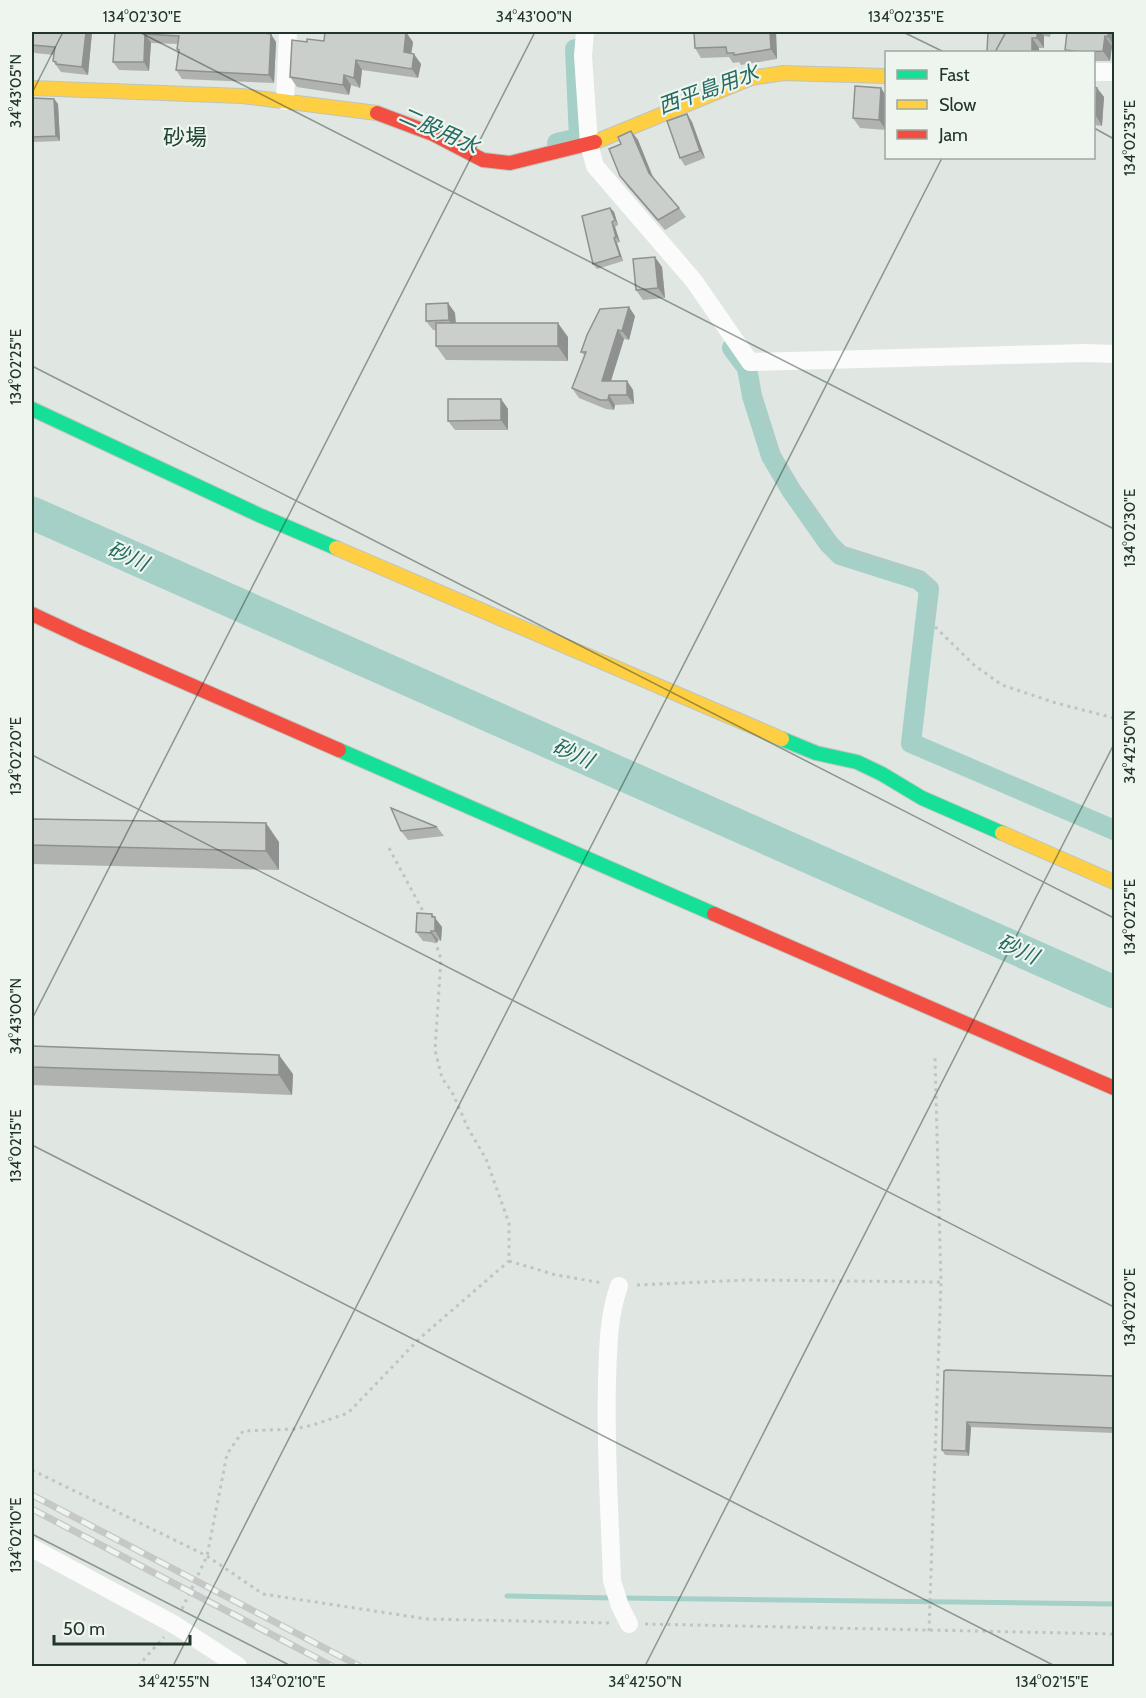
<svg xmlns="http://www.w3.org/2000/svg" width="1146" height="1698" font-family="Cabin,'Noto Sans JP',sans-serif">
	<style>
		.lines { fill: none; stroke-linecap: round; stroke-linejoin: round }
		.stream { stroke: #a4d0c8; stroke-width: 5 }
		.canal { stroke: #a4d0c8; stroke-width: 20 }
		.river { stroke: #a4d0c8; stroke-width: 33 }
		.fast-casing { stroke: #bdc5bf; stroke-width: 16 }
		.slow-casing { stroke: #bdc5bf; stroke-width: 16 }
		.jam-casing { stroke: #bdc5bf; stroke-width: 16 }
		.path { stroke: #bfc5c2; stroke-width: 3; stroke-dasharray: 3 4.5; stroke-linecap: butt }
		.street { stroke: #fafbfa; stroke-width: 18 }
		.fast { stroke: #16e098; stroke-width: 14 }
		.slow { stroke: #ffcf43; stroke-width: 14 }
		.jam { stroke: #f24e42; stroke-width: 14 }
		.rail-casing { stroke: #c6c8c7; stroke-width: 7 }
		.rail { stroke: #eef5ef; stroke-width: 4.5; stroke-dasharray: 14; stroke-linecap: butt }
		.wall { fill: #afb2af }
		.shaded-wall { fill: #8e918f }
		.building { fill: #cbcfcc; stroke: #8e918f; stroke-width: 1.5 }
		.ticks { fill: none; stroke: #21352a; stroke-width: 1.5; stroke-opacity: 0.45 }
		.labels { text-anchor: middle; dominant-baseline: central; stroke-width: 4.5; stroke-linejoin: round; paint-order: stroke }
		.water-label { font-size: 21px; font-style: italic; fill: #236a60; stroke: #eef5ef }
		.quarter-label { font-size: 22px; fill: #204531; stroke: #eef5ef }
		.neatline { fill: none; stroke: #21352a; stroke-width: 2 }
		.ticks-label { font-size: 15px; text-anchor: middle; fill: #21352a }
	</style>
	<rect width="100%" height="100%" fill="#e0e6e1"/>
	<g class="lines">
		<!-- stream -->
		<g class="stream">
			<path d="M 507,1596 L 613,1598"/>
			<path d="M 622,1598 L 1114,1604"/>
		</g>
		<!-- canal -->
		<g class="canal">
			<path d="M 557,143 L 579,138 L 575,49"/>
			<path d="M 732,348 L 747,368 L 752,396 L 771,456 L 791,490 L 829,544 L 840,555 L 919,580 L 929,589 L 911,743 L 1114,830"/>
		</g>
		<!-- river -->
		<path class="river" d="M 32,513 L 1114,992"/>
		<defs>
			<g id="fast">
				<path d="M 32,409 L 259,515 L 336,548"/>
				<path d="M 782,739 L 816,753 L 857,762 L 882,774 L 922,798 L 1002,833"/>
				<path d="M 339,750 L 714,914"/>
			</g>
			<g id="slow">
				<path d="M 32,88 L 242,96 L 377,113"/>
				<path d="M 595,142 L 751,78 L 783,73 L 886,76"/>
				<path d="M 336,548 L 782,739"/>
				<path d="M 1002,833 L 1114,882"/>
			</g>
			<g id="jam">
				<path d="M 377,113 L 433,134 L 483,160 L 510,163 L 595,142"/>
				<path d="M 32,614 L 81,637 L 339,750"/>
				<path d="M 714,914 L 1114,1088"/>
			</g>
		</defs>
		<!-- fast casing -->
		<use href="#fast" class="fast-casing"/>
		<!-- slow casing -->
		<use href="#slow" class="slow-casing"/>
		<!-- jam casing -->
		<use href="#jam" class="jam-casing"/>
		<!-- path -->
		<g class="path">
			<path d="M 754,379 L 764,420 L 777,453 L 829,536 L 844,549 L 922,572 L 933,585 L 931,623 L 974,665 L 1002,685 L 1056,703 L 1114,718"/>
			<path d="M 389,848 L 425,915"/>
			<path d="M 509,1261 L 556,1275 L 603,1283"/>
			<path d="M 637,1285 L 747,1280 L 941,1282"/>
			<path d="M 32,1470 L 207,1556 L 263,1594 L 427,1619 L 609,1623"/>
			<path d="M 182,1609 L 207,1556 L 227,1454 L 243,1431 L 294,1429 L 313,1425 L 348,1413 L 420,1338 L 509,1261 L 509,1223 L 486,1159 L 468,1128 L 452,1092 L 442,1078 L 435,1050 L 441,959 L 435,941"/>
			<path d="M 645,1624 L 1114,1634"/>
			<path d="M 929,1631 L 941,1282 L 935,1058"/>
			<path d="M 138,1666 L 164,1637"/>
		</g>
		<!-- street -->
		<g class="street">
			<path d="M 585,32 L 583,56 L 589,144 L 595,166 L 694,281 L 750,362 L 1086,353 L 1114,354"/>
			<path d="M 1094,72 L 1114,72"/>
			<path d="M 285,101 L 288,32"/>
			<path d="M 619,1286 C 608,1317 608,1350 607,1382 C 605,1448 610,1515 612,1581 L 620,1606 L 629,1624"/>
			<path d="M 32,1548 L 175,1625 L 238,1666"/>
		</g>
		<!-- fast -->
		<use href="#fast" class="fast"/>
		<!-- slow -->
		<use href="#slow" class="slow"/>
		<!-- jam -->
		<use href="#jam" class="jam"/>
		<defs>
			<g id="rail">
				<path d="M 32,1495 L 359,1666"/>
				<path d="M 32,1509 L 332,1666"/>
			</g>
		</defs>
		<!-- rail casing -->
		<use href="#rail" class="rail-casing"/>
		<!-- rail -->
		<use href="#rail" class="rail"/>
	</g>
	<!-- wall -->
	<g class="wall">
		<path d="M 32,32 L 92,32 L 88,75 L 61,72 L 53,61 L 54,55 L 35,53 L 32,49 Z"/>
		<path d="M 115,32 L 276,42 L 274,83 L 182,79 L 176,70 L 178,52 L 177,49 L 177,44 L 151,43 L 149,71 L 119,70 L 113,62 Z"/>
		<path d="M 776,32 L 777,59 L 741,65 L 739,62 L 733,63 L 729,57 L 701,58 L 695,48 Z"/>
		<path d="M 988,32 L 1051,32 L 1050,37 L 1044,36 L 1044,48 L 1039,48 L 1039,52 L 987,52 Z"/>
		<path d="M 1114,32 L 1114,47 L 1112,46 L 1110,61 L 1094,61 L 1094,52 L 1067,52 L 1065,50 Z"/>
		<path d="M 324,41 L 413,42 L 411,54 L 421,64 L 418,78 L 362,70 L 360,88 L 351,85 L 349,95 L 297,87 L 290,77 L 307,42 Z"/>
		<path d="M 1094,87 L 1097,88 L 1104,97 L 1102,126 L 1094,125 Z"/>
		<path d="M 881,88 L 886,96 L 886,130 L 860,128 L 853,118 Z"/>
		<path d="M 32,98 L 54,99 L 58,104 L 60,141 L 32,142 Z"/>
		<path d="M 687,114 L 692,122 L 705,158 L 685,166 L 680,158 Z"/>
		<path d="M 631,131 L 638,140 L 654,179 L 679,208 L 686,217 L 665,230 L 627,186 L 620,176 L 621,144 Z"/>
		<path d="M 610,208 L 614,212 L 618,225 L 615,227 L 620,242 L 617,243 L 623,261 L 597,269 L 593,264 Z"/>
		<path d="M 662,267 L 665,298 L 643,300 L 636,290 Z"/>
		<path d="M 448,303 L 455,313 L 456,323 L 568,337 L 568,361 L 446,360 L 436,346 L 436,330 L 433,330 L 426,321 Z"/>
		<path d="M 635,316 L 629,340 L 624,339 L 611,381 L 627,381 L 633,390 L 634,404 L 615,405 L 614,410 L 606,409 L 579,398 L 572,388 L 585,356 L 581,352 Z"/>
		<path d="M 501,399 L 508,409 L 508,430 L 455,430 L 448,421 Z"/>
		<path d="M 32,819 L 279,842 L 279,870 L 32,864 Z"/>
		<path d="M 437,827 L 444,836 L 408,840 L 401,831 Z"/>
		<path d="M 434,917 L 442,927 L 441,941 L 438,940 L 437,943 L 423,941 L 416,932 Z"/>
		<path d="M 32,1046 L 293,1074 L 292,1095 L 32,1085 Z"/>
		<path d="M 944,1371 L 1114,1376 L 1114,1433 L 971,1427 L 969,1456 L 945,1455 L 942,1450 Z"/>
	</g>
	<!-- shaded-wall -->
	<g class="shaded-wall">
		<path d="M 86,32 L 92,32 L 88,75 L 82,67 Z"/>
		<path d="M 406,32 L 413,42 L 410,62 L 404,52 Z"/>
		<path d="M 770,32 L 776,32 L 777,59 L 771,49 Z"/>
		<path d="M 1037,32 L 1041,32 L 1044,36 L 1044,48 L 1037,38 Z"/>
		<path d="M 1108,32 L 1114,32 L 1114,46 L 1108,37 Z"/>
		<path d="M 145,34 L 151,43 L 149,71 L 144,62 Z"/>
		<path d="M 271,34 L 276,42 L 274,83 L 269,75 Z"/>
		<path d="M 1105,36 L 1112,46 L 1110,61 L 1103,51 Z"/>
		<path d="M 1032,38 L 1039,48 L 1039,52 L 1032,52 Z"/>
		<path d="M 414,54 L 421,64 L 418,78 L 412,69 Z"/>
		<path d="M 356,60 L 362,70 L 360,88 L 354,78 Z"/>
		<path d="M 344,75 L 351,85 L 349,95 L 343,85 Z"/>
		<path d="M 881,88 L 886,96 L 886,130 L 879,120 Z"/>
		<path d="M 1097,88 L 1104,97 L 1102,126 L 1096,116 Z"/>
		<path d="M 54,99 L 58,104 L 60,141 L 56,136 Z"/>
		<path d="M 687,114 L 692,122 L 705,158 L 700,151 Z"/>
		<path d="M 631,131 L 638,140 L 655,183 L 649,173 Z"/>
		<path d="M 610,208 L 614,212 L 618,225 L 615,220 Z"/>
		<path d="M 612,222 L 615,227 L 620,242 L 616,237 Z"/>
		<path d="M 614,238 L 617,243 L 623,261 L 620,256 Z"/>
		<path d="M 655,257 L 662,267 L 665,298 L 658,288 Z"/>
		<path d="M 448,303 L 455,313 L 456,330 L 449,320 Z"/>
		<path d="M 629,307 L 635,316 L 629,340 L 622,331 Z"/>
		<path d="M 558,323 L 568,337 L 568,361 L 558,346 Z"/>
		<path d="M 618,330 L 624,339 L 608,390 L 602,381 Z"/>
		<path d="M 627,381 L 633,390 L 634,404 L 627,395 Z"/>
		<path d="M 609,395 L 615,405 L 614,410 L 608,400 Z"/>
		<path d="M 501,399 L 508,409 L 508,430 L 501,420 Z"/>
		<path d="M 266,823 L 279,842 L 279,870 L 266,851 Z"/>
		<path d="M 432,914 L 442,927 L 441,941 L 435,931 Z"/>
		<path d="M 431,931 L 438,940 L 437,943 L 431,933 Z"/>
		<path d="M 279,1055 L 293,1074 L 292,1095 L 279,1075 Z"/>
		<path d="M 967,1422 L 971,1427 L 969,1456 L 966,1451 Z"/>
	</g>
	<!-- building -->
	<g class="building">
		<path d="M 32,32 L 86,32 L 82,67 L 56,64 L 56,62 L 53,61 L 55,47 L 32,45 Z"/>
		<path d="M 115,32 L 257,32 L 271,34 L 269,75 L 176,70 L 179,50 L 177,49 L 179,36 L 145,34 L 144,62 L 113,62 Z"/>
		<path d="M 325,32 L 406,32 L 404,52 L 414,54 L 412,69 L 356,60 L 354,78 L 344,75 L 343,85 L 290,77 L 292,40 L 307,42 L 307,39 L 324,41 Z"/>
		<path d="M 694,32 L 770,32 L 771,49 L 734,55 L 734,53 L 727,53 L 726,47 L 695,48 Z"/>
		<path d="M 988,32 L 1037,32 L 1037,38 L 1032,38 L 1032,52 L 987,52 Z"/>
		<path d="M 1067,32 L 1108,32 L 1108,37 L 1105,36 L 1103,51 L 1084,52 L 1065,50 Z"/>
		<path d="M 855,86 L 881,88 L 879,120 L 853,118 Z"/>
		<path d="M 1094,87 L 1097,88 L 1096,116 L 1094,116 Z"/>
		<path d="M 32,98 L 54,99 L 56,136 L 32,137 Z"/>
		<path d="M 687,114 L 700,151 L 680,158 L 667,121 Z"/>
		<path d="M 631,131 L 649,173 L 679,208 L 658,220 L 620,176 L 609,149 L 621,144 L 618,137 Z"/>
		<path d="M 610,208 L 615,220 L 612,222 L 616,237 L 614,238 L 620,256 L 593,264 L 582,216 Z"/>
		<path d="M 655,257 L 658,288 L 636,290 L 633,259 Z"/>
		<path d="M 448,303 L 449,320 L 426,321 L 426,304 Z"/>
		<path d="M 629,307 L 622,331 L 618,330 L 602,381 L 627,381 L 627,395 L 609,395 L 608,400 L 600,400 L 572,388 L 586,352 L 581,352 L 587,335 L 600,309 Z"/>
		<rect x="436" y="323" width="122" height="23"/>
		<path d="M 448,399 L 501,399 L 501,420 L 448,421 Z"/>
		<path d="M 391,808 L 437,827 L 401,831 Z"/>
		<path d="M 32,819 L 266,823 L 266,851 L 32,845 Z"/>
		<path d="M 417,913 L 432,914 L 432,917 L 435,917 L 435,931 L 431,931 L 431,933 L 416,932 Z"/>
		<path d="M 32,1046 L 279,1055 L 279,1075 L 32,1067 Z"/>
		<path d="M 946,1370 L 1114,1376 L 1114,1428 L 967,1422 L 966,1451 L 942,1450 L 944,1371 Z"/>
	</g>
	<!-- ticks -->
	<path class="ticks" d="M 139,32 L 1114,529M 903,32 L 944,52M 995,52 L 1006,32M 32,93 L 63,32M 1094,128 L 1114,139M 32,366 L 1114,918M 32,755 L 1114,1307M 32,1019 L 535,32M 32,1145 L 1055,1666M 32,1534 L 291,1666M 173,1666 L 942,158M 645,1666 L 1114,744"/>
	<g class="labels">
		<!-- water labels -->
		<g class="water-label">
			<text transform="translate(708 89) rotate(-20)">西平島用水</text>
			<text transform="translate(439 130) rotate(24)">二股用水</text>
			<text transform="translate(128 556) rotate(24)">砂川</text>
			<text transform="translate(573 753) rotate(24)">砂川</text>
			<text transform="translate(1018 949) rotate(24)">砂川</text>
		</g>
		<!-- quarter labels -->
		<g class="quarter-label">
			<text x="185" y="137">砂場</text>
		</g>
	</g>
	<!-- border -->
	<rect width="1146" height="1698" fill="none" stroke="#eef5ef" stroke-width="66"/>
	<!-- legend -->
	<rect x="885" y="51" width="210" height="108" fill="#eef5ef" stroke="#9ca8a0" stroke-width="1.5"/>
	<rect x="897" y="70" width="30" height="9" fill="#16e098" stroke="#9ca8a0" stroke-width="1.5"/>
	<text x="939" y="81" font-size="18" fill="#21352a">Fast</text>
	<rect x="897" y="100" width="30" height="9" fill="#ffcf43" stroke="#9ca8a0" stroke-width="1.5"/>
	<text x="939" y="111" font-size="18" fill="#21352a">Slow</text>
	<rect x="897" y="130" width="30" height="9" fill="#f24e42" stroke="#9ca8a0" stroke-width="1.5"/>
	<text x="939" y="141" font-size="18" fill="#21352a">Jam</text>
	<!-- scale -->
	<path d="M54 1635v9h136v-9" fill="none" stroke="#21352a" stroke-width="3"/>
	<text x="63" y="1635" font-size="18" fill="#21352a" stroke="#eef5ef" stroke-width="4.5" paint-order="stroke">50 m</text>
	<rect x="33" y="33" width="1080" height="1632" class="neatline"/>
	<g class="ticks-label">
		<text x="142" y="22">134°02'30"E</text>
		<text x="534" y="22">34°43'00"N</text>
		<text x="906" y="22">134°02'35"E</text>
		<text transform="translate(16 91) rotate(-90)" y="5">34°43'05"N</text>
		<text transform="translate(1130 138) rotate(-90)" y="5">134°02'35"E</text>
		<text transform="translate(16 367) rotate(-90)" y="5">134°02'25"E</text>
		<text transform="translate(1130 528) rotate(-90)" y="5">134°02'30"E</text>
		<text transform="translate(1130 747) rotate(-90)" y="5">34°42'50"N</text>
		<text transform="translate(16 756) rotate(-90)" y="5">134°02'20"E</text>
		<text transform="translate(1130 917) rotate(-90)" y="5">134°02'25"E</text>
		<text transform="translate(16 1016) rotate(-90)" y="5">34°43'00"N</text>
		<text transform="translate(16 1146) rotate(-90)" y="5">134°02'15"E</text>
		<text transform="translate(1130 1307) rotate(-90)" y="5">134°02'20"E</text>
		<text transform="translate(16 1535) rotate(-90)" y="5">134°02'10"E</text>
		<text x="174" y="1687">34°42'55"N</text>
		<text x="288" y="1687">134°02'10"E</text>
		<text x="645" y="1687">34°42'50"N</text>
		<text x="1052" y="1687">134°02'15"E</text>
	</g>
</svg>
